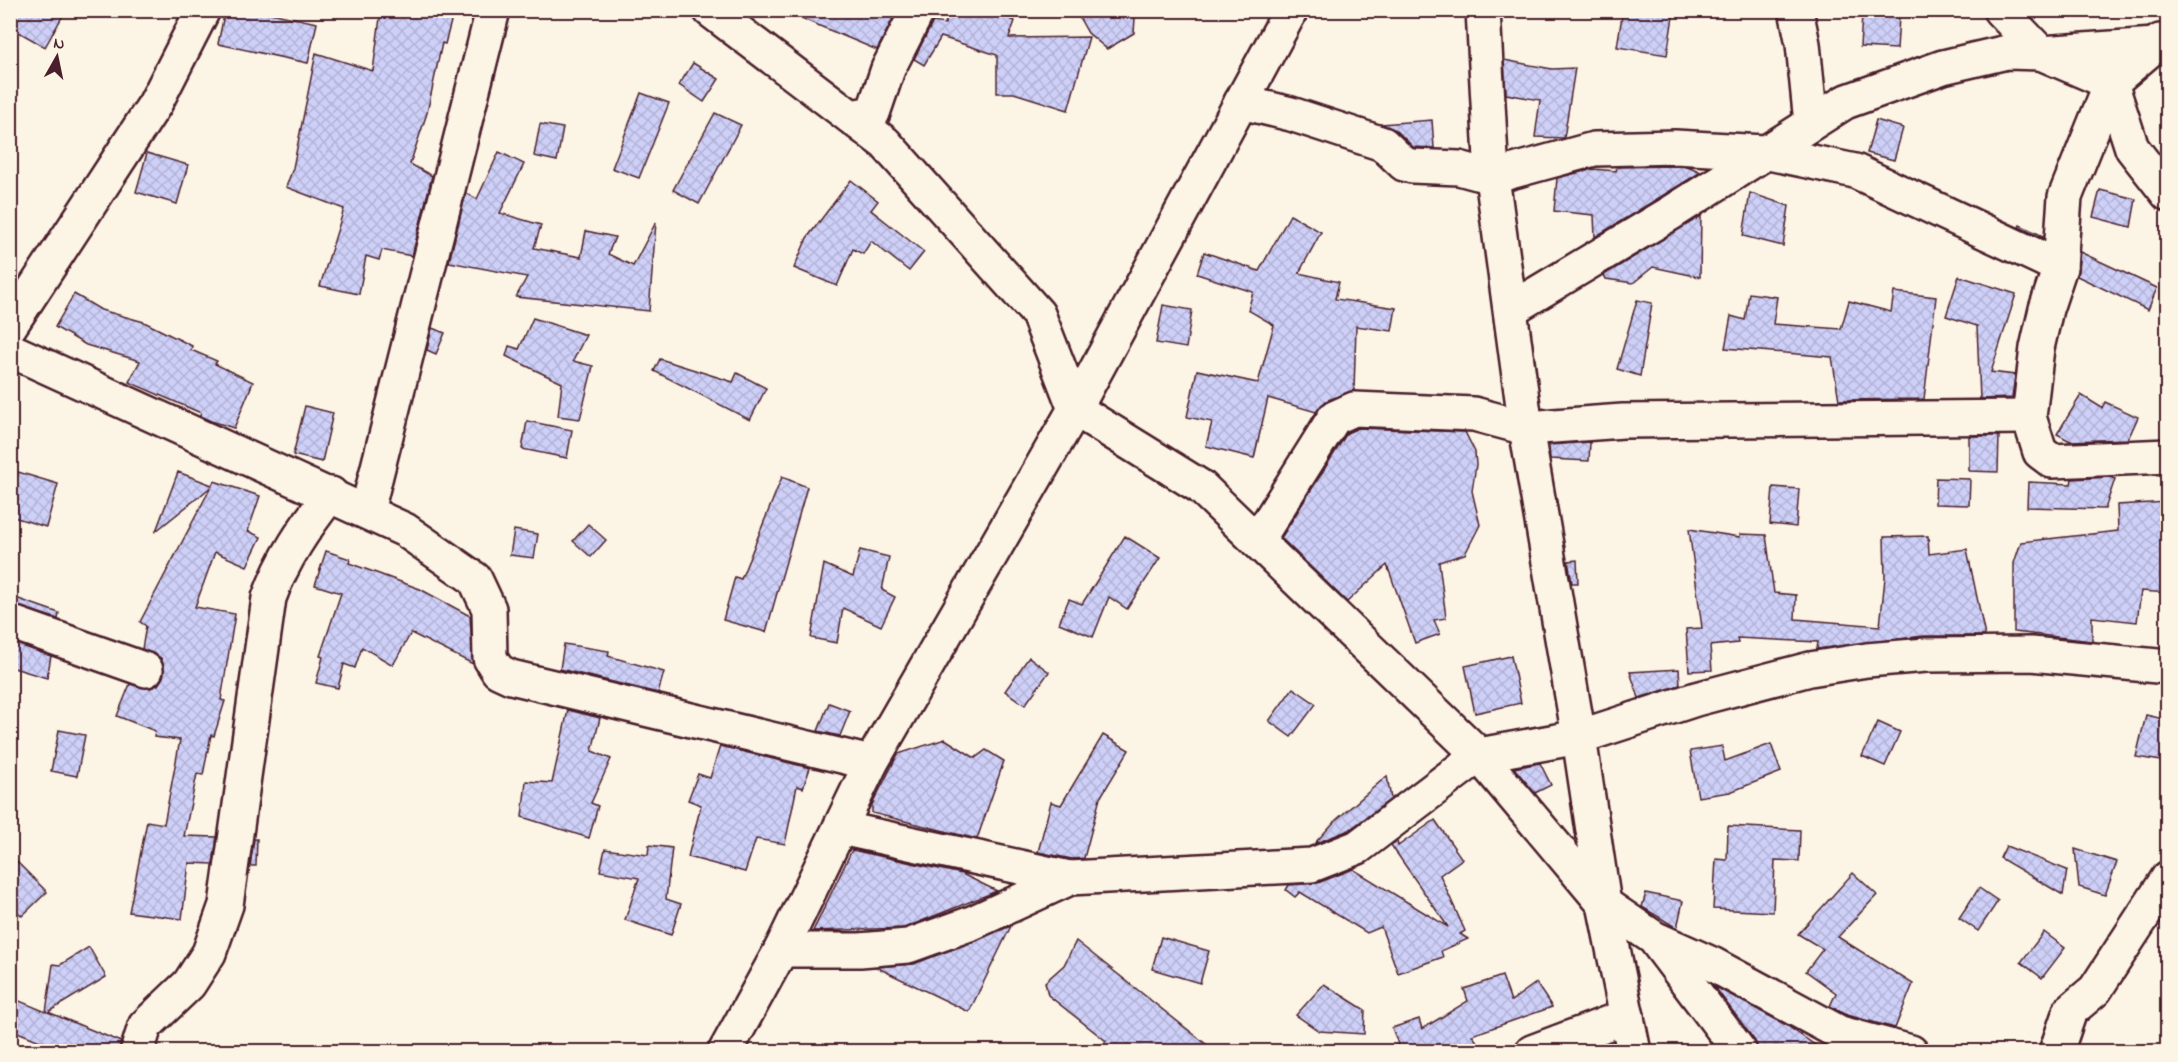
<svg xmlns="http://www.w3.org/2000/svg" width="2178" height="1062" font-family="'Indie Flower',sans-serif">
	<style>
		.building { fill: url(#building-cross-hatch); stroke: #4a1f2b; stroke-width: 1.5 }
		.lines { fill: none; stroke-linecap: round; stroke-linejoin: round }
		.minor-casing { stroke: #4a1f2b; stroke-width: 38 }
		.minor { stroke: #fcf5e5; stroke-width: 33 }
	</style>
	<defs>
		<pattern id="building-cross-hatch" width="8" height="8" patternUnits="userSpaceOnUse" patternTransform="scale(1.5)"><rect width="8" height="8" fill="#ced0f8"/><path d="M0 0l8 8M0 8l8-8" fill="none" stroke="#b2b2d5"/></pattern>
	</defs>
	<rect width="100%" height="100%" fill="#fcf5e5"/>
	<filter id="ink" filterUnits="userSpaceOnUse"><feTurbulence type="fractalNoise" baseFrequency=".0167" numOctaves="2"/><feDisplacementMap in="SourceGraphic" scale="12" xChannelSelector="R" yChannelSelector="G"/><feConvolveMatrix kernelMatrix="1 2 1 2 8 2 1 2 1" color-interpolation-filters="sRGB"/></filter>
	<g filter="url(#ink)">
		<!-- building -->
		<g class="building">
			<path d="M 10,10 L 66,10 L 45,47 L 10,27 Z"/>
			<path d="M 225,10 L 257,10 L 317,23 L 308,63 L 218,44 Z"/>
			<path d="M 381,10 L 454,10 L 445,44 L 442,43 L 427,113 L 410,164 L 432,176 L 412,256 L 382,250 L 379,260 L 366,256 L 359,294 L 320,286 L 344,209 L 286,187 L 293,168 L 316,53 L 373,71 Z"/>
			<path d="M 892,10 L 890,15 L 894,16 L 877,50 L 784,11 Z"/>
			<path d="M 949,10 L 984,10 L 1015,21 L 1009,38 L 1089,37 L 1068,110 L 1014,93 L 997,93 L 997,55 L 941,37 L 924,65 L 914,59 L 933,22 L 945,24 Z"/>
			<path d="M 1075,10 L 1126,10 L 1135,18 L 1134,33 L 1107,49 L 1088,33 Z"/>
			<path d="M 1623,10 L 1674,10 L 1667,55 L 1617,47 Z"/>
			<path d="M 1862,15 L 1899,17 L 1897,49 L 1860,47 Z"/>
			<path d="M 1504,60 L 1552,69 L 1575,68 L 1564,138 L 1535,137 L 1540,100 L 1506,94 Z"/>
			<path d="M 693,63 L 719,79 L 704,102 L 679,85 Z"/>
			<path d="M 641,93 L 669,103 L 639,178 L 612,168 Z"/>
			<path d="M 715,113 L 741,125 L 699,204 L 673,190 Z"/>
			<path d="M 1432,120 L 1434,148 L 1413,147 L 1396,130 L 1381,124 Z"/>
			<path d="M 1876,120 L 1903,128 L 1894,160 L 1867,153 Z"/>
			<path d="M 540,124 L 563,128 L 557,161 L 534,156 Z"/>
			<path d="M 499,152 L 524,164 L 500,213 L 541,225 L 534,248 L 581,257 L 586,231 L 615,237 L 608,254 L 633,266 L 656,222 L 649,311 L 516,297 L 527,277 L 449,262 L 466,193 L 477,199 Z"/>
			<path d="M 147,153 L 188,165 L 177,204 L 136,192 Z"/>
			<path d="M 1675,166 L 1690,167 L 1701,172 L 1595,237 L 1594,215 L 1554,211 L 1557,178 L 1593,169 L 1616,171 L 1617,167 Z"/>
			<path d="M 851,180 L 878,201 L 871,210 L 924,252 L 909,271 L 871,241 L 863,254 L 853,249 L 837,286 L 794,268 L 807,238 Z"/>
			<path d="M 2100,190 L 2136,199 L 2131,227 L 2093,217 Z"/>
			<path d="M 1750,193 L 1789,206 L 1783,246 L 1743,236 Z"/>
			<path d="M 1290,215 L 1321,232 L 1299,273 L 1339,282 L 1335,299 L 1396,308 L 1392,331 L 1356,326 L 1354,390 L 1326,401 L 1316,412 L 1268,398 L 1254,458 L 1206,446 L 1212,422 L 1187,417 L 1197,370 L 1258,383 L 1274,325 L 1248,310 L 1253,292 L 1197,274 L 1204,252 L 1259,271 Z"/>
			<path d="M 1701,216 L 1700,277 L 1653,267 L 1633,283 L 1606,279 L 1604,275 Z"/>
			<path d="M 2020,225 L 2043,236 L 2043,238 L 2019,227 Z"/>
			<path d="M 2080,252 L 2157,288 L 2148,310 L 2077,276 Z"/>
			<path d="M 1959,276 L 2016,294 L 1991,372 L 2015,375 L 2012,398 L 1980,399 L 1977,326 L 1946,316 Z"/>
			<path d="M 1894,292 L 1936,297 L 1924,399 L 1839,400 L 1832,357 L 1725,348 L 1731,316 L 1745,320 L 1749,293 L 1777,297 L 1773,324 L 1841,329 L 1849,301 L 1891,312 Z"/>
			<path d="M 74,294 L 101,310 L 144,322 L 192,346 L 191,350 L 217,361 L 215,364 L 253,382 L 234,428 L 211,421 L 200,416 L 201,413 L 129,382 L 140,361 L 86,345 L 55,327 Z"/>
			<path d="M 1637,300 L 1652,303 L 1640,376 L 1617,369 Z"/>
			<path d="M 1163,305 L 1192,310 L 1186,348 L 1156,343 Z"/>
			<path d="M 533,318 L 586,335 L 573,361 L 593,366 L 580,419 L 558,416 L 562,383 L 506,356 L 509,346 L 519,349 Z"/>
			<path d="M 432,328 L 445,333 L 436,354 L 427,350 Z"/>
			<path d="M 660,359 L 733,382 L 737,373 L 766,388 L 750,420 L 654,371 Z"/>
			<path d="M 2081,395 L 2102,408 L 2105,402 L 2138,417 L 2128,439 L 2070,441 L 2057,434 Z"/>
			<path d="M 305,406 L 333,413 L 322,462 L 293,455 Z"/>
			<path d="M 527,421 L 572,430 L 567,458 L 522,449 Z"/>
			<path d="M 1358,428 L 1465,432 L 1475,452 L 1476,465 L 1472,491 L 1480,525 L 1465,554 L 1439,562 L 1446,618 L 1434,620 L 1440,634 L 1415,643 L 1387,565 L 1347,602 L 1281,538 L 1347,433 Z"/>
			<path d="M 1969,436 L 1999,436 L 1998,472 L 1969,471 Z"/>
			<path d="M 1590,442 L 1589,461 L 1550,459 L 1549,445 Z"/>
			<path d="M 18,472 L 58,484 L 46,527 L 10,516 L 10,497 Z"/>
			<path d="M 178,472 L 212,485 L 214,481 L 260,496 L 248,531 L 261,537 L 247,566 L 215,552 L 195,607 L 235,614 L 221,700 L 225,701 L 214,736 L 211,735 L 203,775 L 197,774 L 184,836 L 217,837 L 213,864 L 189,863 L 182,919 L 129,912 L 147,821 L 164,824 L 180,740 L 154,737 L 155,731 L 117,716 L 130,684 L 150,688 L 158,685 L 163,677 L 164,667 L 161,658 L 142,649 L 146,626 L 140,622 L 211,487 L 156,531 Z"/>
			<path d="M 782,477 L 807,487 L 766,632 L 723,620 L 735,577 L 741,579 Z"/>
			<path d="M 2111,477 L 2115,479 L 2105,509 L 2027,507 L 2028,482 L 2071,484 L 2072,479 Z"/>
			<path d="M 1936,478 L 1970,479 L 1969,505 L 1935,504 Z"/>
			<path d="M 1773,487 L 1799,489 L 1796,527 L 1770,524 Z"/>
			<path d="M 2168,502 L 2168,593 L 2141,591 L 2137,622 L 2092,617 L 2092,641 L 2014,632 L 2014,563 L 2021,542 L 2118,531 L 2117,505 Z"/>
			<path d="M 588,524 L 606,540 L 591,557 L 573,541 Z"/>
			<path d="M 1689,529 L 1740,537 L 1740,534 L 1766,535 L 1774,593 L 1796,595 L 1795,619 L 1880,626 L 1885,578 L 1884,537 L 1928,536 L 1929,554 L 1967,549 L 1985,636 L 1924,636 L 1817,649 L 1818,642 L 1737,638 L 1738,643 L 1710,646 L 1712,670 L 1689,671 L 1686,629 L 1702,628 Z"/>
			<path d="M 514,530 L 538,534 L 534,558 L 510,555 Z"/>
			<path d="M 1125,536 L 1160,558 L 1127,609 L 1109,597 L 1093,637 L 1059,623 L 1069,599 L 1082,604 Z"/>
			<path d="M 860,550 L 889,557 L 882,590 L 895,597 L 881,626 L 843,608 L 837,643 L 811,638 L 824,564 L 853,577 Z"/>
			<path d="M 326,551 L 350,559 L 349,563 L 420,589 L 470,616 L 473,664 L 411,633 L 393,665 L 362,647 L 355,668 L 344,664 L 338,688 L 316,683 L 323,657 L 320,656 L 341,593 L 315,585 Z"/>
			<path d="M 1577,560 L 1578,583 L 1572,583 L 1568,561 Z"/>
			<path d="M 10,596 L 59,613 L 58,619 L 10,604 Z"/>
			<path d="M 10,642 L 51,656 L 47,678 L 10,667 Z"/>
			<path d="M 564,644 L 609,651 L 608,656 L 664,672 L 658,693 L 560,669 Z"/>
			<path d="M 1511,656 L 1521,703 L 1475,713 L 1465,666 Z"/>
			<path d="M 1029,657 L 1049,672 L 1025,705 L 1005,691 Z"/>
			<path d="M 1679,669 L 1680,685 L 1639,698 L 1630,672 Z"/>
			<path d="M 1293,688 L 1316,704 L 1291,737 L 1269,721 Z"/>
			<path d="M 829,703 L 850,711 L 840,736 L 818,731 Z"/>
			<path d="M 568,710 L 600,718 L 592,751 L 611,759 L 591,803 L 598,806 L 589,838 L 522,817 L 526,781 L 552,783 Z"/>
			<path d="M 2146,715 L 2168,720 L 2168,762 L 2136,757 Z"/>
			<path d="M 1878,722 L 1900,732 L 1885,766 L 1862,756 Z"/>
			<path d="M 59,730 L 85,735 L 77,776 L 51,771 Z"/>
			<path d="M 1103,735 L 1129,750 L 1100,798 L 1084,858 L 1072,859 L 1038,852 L 1051,802 L 1061,805 Z"/>
			<path d="M 945,739 L 975,758 L 986,750 L 1004,761 L 977,839 L 872,813 L 872,805 L 898,754 Z"/>
			<path d="M 1771,744 L 1781,772 L 1730,792 L 1698,797 L 1690,751 L 1722,746 L 1725,761 Z"/>
			<path d="M 720,746 L 810,768 L 803,788 L 797,786 L 785,844 L 756,839 L 745,872 L 688,857 L 701,805 L 688,800 L 698,774 L 710,778 Z"/>
			<path d="M 1540,763 L 1551,785 L 1535,793 L 1514,768 Z"/>
			<path d="M 1387,776 L 1391,799 L 1349,830 L 1314,844 L 1336,820 Z"/>
			<path d="M 1435,820 L 1462,859 L 1440,875 L 1465,931 L 1460,934 L 1468,939 L 1441,951 L 1443,957 L 1398,973 L 1381,927 L 1367,933 L 1300,892 L 1295,897 L 1286,890 L 1289,885 L 1318,883 L 1353,869 L 1448,927 L 1391,845 L 1397,841 L 1398,846 Z"/>
			<path d="M 1728,826 L 1800,830 L 1799,861 L 1775,860 L 1773,912 L 1713,909 L 1716,859 L 1727,860 Z"/>
			<path d="M 254,839 L 257,839 L 256,866 L 250,866 Z"/>
			<path d="M 649,845 L 672,848 L 666,899 L 681,904 L 671,935 L 625,920 L 639,878 L 600,871 L 605,849 L 648,855 Z"/>
			<path d="M 2006,846 L 2067,870 L 2063,895 L 2000,858 Z"/>
			<path d="M 2075,849 L 2117,862 L 2105,895 L 2079,887 Z"/>
			<path d="M 852,850 L 962,874 L 997,891 L 904,928 L 813,931 Z"/>
			<path d="M 10,855 L 47,892 L 22,916 L 10,904 Z"/>
			<path d="M 1853,873 L 1877,895 L 1838,937 L 1913,984 L 1895,1028 L 1847,1015 L 1830,1006 L 1836,993 L 1806,971 L 1823,949 L 1798,934 Z"/>
			<path d="M 1979,888 L 1998,901 L 1978,931 L 1959,918 Z"/>
			<path d="M 1646,893 L 1683,901 L 1677,928 L 1642,907 Z"/>
			<path d="M 1011,926 L 969,1012 L 876,967 L 914,964 Z"/>
			<path d="M 2044,932 L 2065,948 L 2042,978 L 2021,962 Z"/>
			<path d="M 1161,937 L 1209,951 L 1200,983 L 1152,969 Z"/>
			<path d="M 1076,941 L 1216,1052 L 1098,1052 L 1106,1041 L 1048,995 L 1045,982 L 1064,965 Z"/>
			<path d="M 89,947 L 106,977 L 48,1012 L 121,1042 L 119,1052 L 67,1052 L 10,1029 L 10,997 L 46,1012 L 53,964 L 60,965 Z"/>
			<path d="M 1502,976 L 1511,1001 L 1536,983 L 1552,1007 L 1472,1035 L 1478,1043 L 1464,1052 L 1386,1052 L 1398,1044 L 1392,1028 L 1419,1019 L 1422,1029 L 1468,1001 L 1464,989 Z"/>
			<path d="M 1324,984 L 1365,1010 L 1364,1034 L 1319,1031 L 1296,1015 Z"/>
			<path d="M 1714,986 L 1786,1025 L 1825,1052 L 1758,1052 L 1755,1041 Z"/>
		</g>
		<g class="lines">
			<defs>
				<g id="minor">
					<path d="M 710,10 L 885,143 L 1038,314 L 1075,409 L 1201,487 L 1479,755 L 1604,904 L 1654,938 L 1712,964 L 1840,1033 L 1911,1052"/>
					<path d="M 1483,10 L 1492,177 L 1526,428 L 1579,737 L 1604,904 L 1634,1052"/>
					<path d="M 1796,10 L 1803,44 L 1811,123"/>
					<path d="M 2000,10 L 2041,53 L 2111,83 L 2132,148 L 2168,194"/>
					<path d="M 2160,41 L 2111,83 L 2065,197 L 2060,267 L 2046,309 L 2037,348 L 2029,417 L 2040,452 L 2052,461 L 2168,456"/>
					<path d="M 1241,102 L 1291,114 L 1383,144 L 1404,164 L 1412,166 L 1459,168 L 1492,177 L 1594,149 L 1675,147 L 1764,152 L 1855,171 L 2060,267"/>
					<path d="M 851,117 L 873,113 L 888,69 L 918,10"/>
					<path d="M 1511,309 L 1671,213 L 1845,102 L 1943,67 L 2007,52 L 2041,53 L 2155,45"/>
					<path d="M 10,326 L 155,104 L 203,10"/>
					<path d="M 10,350 L 405,530 L 475,579 L 489,609 L 490,658 L 498,671 L 511,677 L 871,763"/>
					<path d="M 367,511 L 493,10"/>
					<path d="M 1257,541 L 1334,418 L 1354,409 L 1474,414 L 1526,428 L 1623,421 L 2029,417"/>
					<path d="M 10,622 L 146,670"/>
					<path d="M 840,828 L 1070,878"/>
					<path d="M 1657,942 L 1740,1052"/>
					<path d="M 781,950 L 860,950 L 908,946 L 972,923 L 1070,878 L 1312,865 L 1358,847 L 1479,755 L 1579,737 L 1696,699 L 1810,669 L 1867,660 L 1926,655 L 2031,654 L 2168,667"/>
					<path d="M 137,1052 L 145,1026 L 189,984 L 209,953 L 226,905 L 269,598 C 283,559 305,527 331,494"/>
					<path d="M 725,1052 L 781,950 L 871,763 L 1075,409 L 1291,10"/>
					<path d="M 1532,1052 L 1627,1016"/>
					<path d="M 2056,1052 L 2070,1011 L 2095,990 L 2168,878"/>
				</g>
			</defs>
			<!-- minor casing -->
			<use href="#minor" class="minor-casing"/>
			<!-- minor -->
			<use href="#minor" class="minor"/>
		</g>
	</g>
	<!-- margin -->
	<rect width="2178" height="1062" fill="none" stroke="#fcf5e5" stroke-width="36"/>
	<rect x="18" y="18" width="2142" height="1026" fill="none" stroke="#4a1f2b" stroke-width="2" filter="url(#ink)"/>
	<!-- north arrow -->
	<g transform="translate(57 57) rotate(9)" stroke="#fcf5e5" stroke-width="4.5" paint-order="stroke">
	<path d="M0-4.5L10 22L0 15L-10 22Z" fill="#4a1f2b"/>
	<text y="-9" font-size="16" font-weight="bold" text-anchor="middle" fill="#4a1f2b">N</text>
	</g>
</svg>
